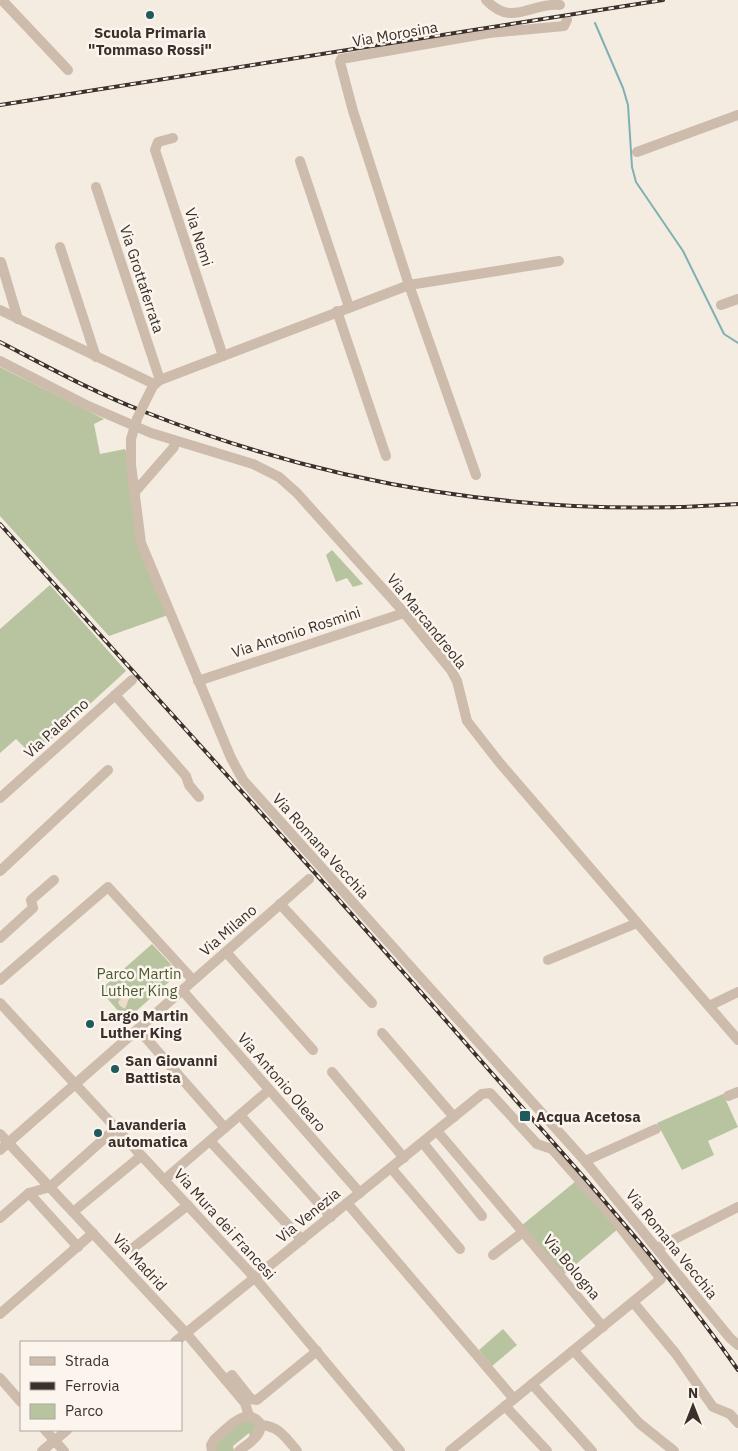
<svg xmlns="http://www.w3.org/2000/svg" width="738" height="1451" font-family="'IBM Plex Sans',sans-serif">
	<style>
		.green { fill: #b8c4a0 }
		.plaza { fill: #ecdcc8 }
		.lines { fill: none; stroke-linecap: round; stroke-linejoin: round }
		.stream { stroke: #7fb0b2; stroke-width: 2 }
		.minor { stroke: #cdbbac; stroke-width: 10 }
		.rail-casing { stroke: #3b302b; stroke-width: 4 }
		.rail { stroke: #fbf5ee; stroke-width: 2; stroke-dasharray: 5.5; stroke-linecap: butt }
		.minor-bridge { stroke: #cdbbac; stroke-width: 10 }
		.poi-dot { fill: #1f5a5e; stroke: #fbf5ee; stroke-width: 2 }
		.labels { text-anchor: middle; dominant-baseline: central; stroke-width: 5; stroke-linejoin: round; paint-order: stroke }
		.poi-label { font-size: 15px; font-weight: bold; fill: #3b302b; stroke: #fbf5ee; text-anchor: start }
		.street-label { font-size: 15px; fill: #3b302b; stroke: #fbf5ee }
		.park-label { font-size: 15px; fill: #4a5a2e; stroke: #fbf5ee }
	</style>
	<rect width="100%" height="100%" fill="#f4ebe1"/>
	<!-- green -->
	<g class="green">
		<path d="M 0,367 L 104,419 L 94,424 L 100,454 L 125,449 L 130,461 L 141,543 L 171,614 L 109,636 L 0,516 Z"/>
		<path d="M 332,550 L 363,584 L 353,587 L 347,578 L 336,582 L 326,555 Z"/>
		<path d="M 50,585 L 126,671 L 33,756 L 16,739 L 0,753 L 0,629 Z"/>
		<path d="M 152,944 L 179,973 L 126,1020 L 100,990 Z"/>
		<path d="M 723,1094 L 738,1127 L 708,1141 L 714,1155 L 682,1170 L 657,1123 Z"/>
		<path d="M 576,1181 L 618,1229 L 563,1275 L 521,1226 Z"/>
		<path d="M 503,1329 L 517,1345 L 492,1366 L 479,1350 Z"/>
		<path d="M 239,1421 L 255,1421 L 256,1427 L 250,1438 L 249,1433 L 233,1446 L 234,1451 L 214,1451 L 215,1442 Z"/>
	</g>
	<!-- plaza -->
	<path class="plaza" d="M 125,994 L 130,996 L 125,1009 L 120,1006 L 118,1002 Z"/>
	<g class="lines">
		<!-- stream -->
		<path class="stream" d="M 595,23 L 623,88 L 628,105 L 632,167 L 636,182 L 683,251 L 724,334 L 738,343"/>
		<!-- minor -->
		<g class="minor">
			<path d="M 2,0 L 68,70"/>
			<path d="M 486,0 C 513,28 530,2 560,5"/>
			<path d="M 173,138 L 158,142 L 155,150 L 223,356"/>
			<path d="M 637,152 L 738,115"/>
			<path d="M 300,161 L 349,307"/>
			<path d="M 96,187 L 160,380"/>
			<path d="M 60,247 L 96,357"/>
			<path d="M 1,262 L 18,319"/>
			<path d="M 721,305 L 738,299"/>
			<path d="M 0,310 L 154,384"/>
			<path d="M 337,311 L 386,456"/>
			<path d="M 0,361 L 86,405 L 151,433 L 253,464 L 279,477 L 297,493 L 401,609 L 451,670 L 457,681 L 467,721 L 499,762 L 738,1040"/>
			<path d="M 144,404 L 153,386 L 160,380 L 409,285 L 353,111 L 340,62 L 341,59 L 489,33 L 564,26 L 567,20"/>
			<path d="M 137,419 L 131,439 L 131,465 L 141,543 L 231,758 L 243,780 L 585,1161 L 730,1338 L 738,1345"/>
			<path d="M 476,475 L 409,285 L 559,261"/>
			<path d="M 134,493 L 174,447 L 175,441"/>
			<path d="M 198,681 L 404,613"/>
			<path d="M 115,695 L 186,776 L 189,785 L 199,797"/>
			<path d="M 0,798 L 132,680"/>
			<path d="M 0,871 L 108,770"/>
			<path d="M 280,904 L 372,1003"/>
			<path d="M 0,938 L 33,908 L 31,900 L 54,880"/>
			<path d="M 226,952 L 313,1050"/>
			<path d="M 548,960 L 637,923"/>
			<path d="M 0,980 L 108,887 L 193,980"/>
			<path d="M 182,990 L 360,1193"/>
			<path d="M 0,1003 L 255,1278 L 400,1451"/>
			<path d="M 709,1006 L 738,992"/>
			<path d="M 138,1029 L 225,1128"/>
			<path d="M 382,1033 L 454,1117"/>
			<path d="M 332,1072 L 404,1158"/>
			<path d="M 728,1096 L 738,1092"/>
			<path d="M 240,1115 L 331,1217"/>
			<path d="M 437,1131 L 523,1232"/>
			<path d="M 0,1134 L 186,1333 L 245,1403 L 249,1416"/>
			<path d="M 210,1141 L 302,1240"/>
			<path d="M 423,1143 L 482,1216"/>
			<path d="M 0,1150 L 309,879"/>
			<path d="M 585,1161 L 656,1129"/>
			<path d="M 391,1168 L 460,1249"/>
			<path d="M 164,1180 L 269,1090"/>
			<path d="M 29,1193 L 78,1247"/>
			<path d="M 347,1203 L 514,1399"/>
			<path d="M 78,1208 L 141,1156"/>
			<path d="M 0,1218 L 29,1193 L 50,1187 L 115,1129"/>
			<path d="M 133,1248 L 188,1205"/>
			<path d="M 657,1248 L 738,1207"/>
			<path d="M 493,1255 L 523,1232 L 603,1327"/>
			<path d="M 633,1302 L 676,1354 L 713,1407 L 730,1414 L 738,1423"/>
			<path d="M 0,1314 L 93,1233"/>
			<path d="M 175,1342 L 482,1094 L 490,1093 L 537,1144 L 552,1149 L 612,1217 L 661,1279 L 450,1451"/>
			<path d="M 574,1351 L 639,1423 L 674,1451"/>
			<path d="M 0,1378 L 21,1402"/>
			<path d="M 226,1380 L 232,1375 L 251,1399 L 257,1400 L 317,1351"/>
			<path d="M 532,1384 L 592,1451"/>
			<path d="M 505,1406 L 547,1451"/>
			<path d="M 261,1425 C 279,1426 286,1438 297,1451"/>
			<path d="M 45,1430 L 64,1451"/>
			<path d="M 42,1451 L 67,1430"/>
			<path d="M 212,1451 L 211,1445 L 214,1440 C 225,1430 245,1406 259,1422 C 265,1435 247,1444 239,1451"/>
		</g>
		<defs>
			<g id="rail">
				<path d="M 0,105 L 663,0"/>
				<path d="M 0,342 C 48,367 95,393 145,412 C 334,487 536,519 738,504"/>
				<path d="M 0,524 C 161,703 324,880 482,1062 C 570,1162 661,1260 738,1370"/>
			</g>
		</defs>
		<!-- rail casing -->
		<use href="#rail" class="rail-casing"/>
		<!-- rail -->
		<use href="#rail" class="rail"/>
		<!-- minor-bridge -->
		<path class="minor-bridge" d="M 137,419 L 144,404"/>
	</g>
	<!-- markers -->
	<g class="poi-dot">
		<circle cx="150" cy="15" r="5"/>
		<circle cx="90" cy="1024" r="5"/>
		<circle cx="115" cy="1069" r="5"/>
		<rect x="519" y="1110" width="12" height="12" rx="2.5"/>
		<circle cx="98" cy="1133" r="5"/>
	</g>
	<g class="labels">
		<!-- poi labels -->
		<g class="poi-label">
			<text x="150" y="32" text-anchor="middle">Scuola Primaria<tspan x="150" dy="17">"Tommaso Rossi"</tspan></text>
			<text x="100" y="1015">Largo Martin<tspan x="100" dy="17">Luther King</tspan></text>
			<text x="125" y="1060">San Giovanni<tspan x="125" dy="17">Battista</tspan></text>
			<text x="536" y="1116">Acqua Acetosa</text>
			<text x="108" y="1124">Lavanderia<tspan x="108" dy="17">automatica</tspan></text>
		</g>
		<!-- street labels -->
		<g class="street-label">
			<text transform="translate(395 34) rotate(-10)">Via Morosina</text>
			<text transform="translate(199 237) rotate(72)">Via Nemi</text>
			<text transform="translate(142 279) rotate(72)">Via Grottaferrata</text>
			<text transform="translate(427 621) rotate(51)">Via Marcandreola</text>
			<text transform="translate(296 632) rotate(-18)">Via Antonio Rosmini</text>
			<text transform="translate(56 728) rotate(-42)">Via Palermo</text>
			<text transform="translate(321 846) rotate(48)">Via Romana Vecchia</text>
			<text transform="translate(228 930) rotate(-41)">Via Milano</text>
			<text transform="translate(282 1082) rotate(49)">Via Antonio Olearo</text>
			<text transform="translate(308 1215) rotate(-39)">Via Venezia</text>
			<text transform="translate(225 1224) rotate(48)">Via Mura dei Francesi</text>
			<text transform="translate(672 1244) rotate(51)">Via Romana Vecchia</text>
			<text transform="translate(140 1262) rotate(47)">Via Madrid</text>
			<text transform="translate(572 1267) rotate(50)">Via Bologna</text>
		</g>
		<!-- park labels -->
		<g class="park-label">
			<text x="139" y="973">Parco Martin<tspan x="139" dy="17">Luther King</tspan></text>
		</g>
	</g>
	<!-- legend -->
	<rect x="20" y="1341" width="162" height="90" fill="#fbf5ee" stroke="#aea6a0"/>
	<rect x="30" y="1357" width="25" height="8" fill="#cdbbac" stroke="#aea6a0"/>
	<text x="65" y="1366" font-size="15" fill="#3b302b">Strada</text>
	<rect x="30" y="1382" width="25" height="8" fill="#3b302b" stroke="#aea6a0"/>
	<text x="65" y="1391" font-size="15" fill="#3b302b">Ferrovia</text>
	<rect x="30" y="1404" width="25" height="15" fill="#b8c4a0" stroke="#aea6a0"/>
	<text x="65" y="1416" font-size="15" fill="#3b302b">Parco</text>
	<!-- north arrow -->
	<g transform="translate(693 1406)" stroke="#fbf5ee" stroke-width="4" paint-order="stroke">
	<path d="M0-4L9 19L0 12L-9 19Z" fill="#3b302b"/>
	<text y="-8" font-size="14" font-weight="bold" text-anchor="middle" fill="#3b302b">N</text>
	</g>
</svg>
